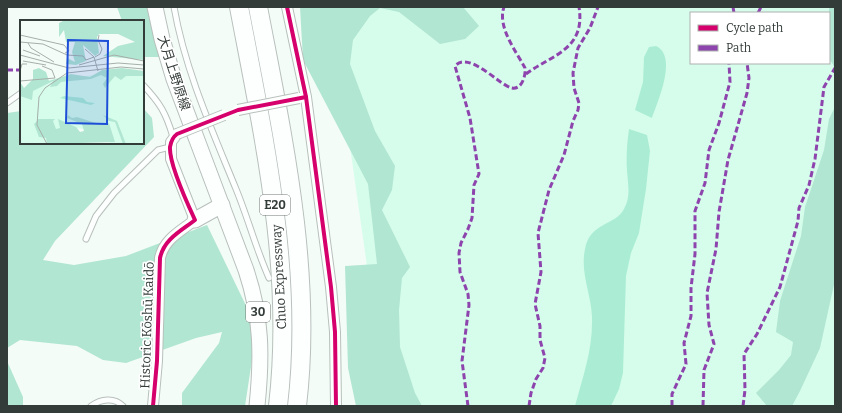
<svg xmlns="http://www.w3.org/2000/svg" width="842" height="413" font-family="Bitter,'Noto Sans JP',serif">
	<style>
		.green { fill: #d6fdec; fill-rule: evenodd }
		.forest { fill: #b1e6d2 }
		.water { fill: #abedd4 }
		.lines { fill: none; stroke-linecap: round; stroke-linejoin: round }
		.lane-casing { stroke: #b8c0bc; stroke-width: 7 }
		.street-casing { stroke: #b8c0bc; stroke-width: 12 }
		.primary-casing { stroke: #b8c0bc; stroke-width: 17 }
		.highway-casing { stroke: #b8c0bc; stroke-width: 20 }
		.lane { stroke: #fdfffe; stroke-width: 5 }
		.street { stroke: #fdfffe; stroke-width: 10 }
		.primary { stroke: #fdfffe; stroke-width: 15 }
		.highway { stroke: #fdfffe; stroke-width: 18 }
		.street-bridge-casing { stroke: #b8c0bc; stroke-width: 12; stroke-linecap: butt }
		.street-bridge { stroke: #fdfffe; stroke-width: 10 }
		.quiet { stroke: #8e44ad; stroke-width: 3; stroke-dasharray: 6 3; stroke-linecap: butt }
		.cycleway-casing { stroke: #fff; stroke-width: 6 }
		.cycleway { stroke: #d6006c; stroke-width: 4 }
		.labels { text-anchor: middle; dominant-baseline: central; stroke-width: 3.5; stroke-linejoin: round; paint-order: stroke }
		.shield { fill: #fff; stroke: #707674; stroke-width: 1 }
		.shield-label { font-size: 12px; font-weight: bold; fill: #333c38 }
		.street-label { font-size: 13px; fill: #333c38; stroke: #fff }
		.inset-road { fill: none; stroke: #a7afab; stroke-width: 1 }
		.view { fill: #1d4ed8; fill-opacity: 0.15; stroke: #1d4ed8; stroke-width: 2 }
		.inset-edge { fill: none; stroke: #333c38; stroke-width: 2 }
	</style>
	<rect width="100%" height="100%" fill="#f4fcf8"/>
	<!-- green -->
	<path class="green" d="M 330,7 L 835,7 L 835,406 L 387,406 ZM 691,13 L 829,13 L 829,63 L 691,63 Z"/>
	<!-- forest -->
	<g class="forest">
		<path d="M 117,7 L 148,7 L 160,57 L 143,57 L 143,21 L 122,21 Z"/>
		<path d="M 300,7 L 463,7 L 479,26 L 465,39 L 440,44 L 399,12 L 380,8 L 370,16 L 353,40 L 350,64 L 375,131 L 395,166 L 392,190 L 382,210 L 410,267 L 402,278 L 399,310 L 400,347 L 415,393 L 422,406 L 356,406 L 348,368 L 345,266 L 377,264 L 368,184 L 303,60 Z"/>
		<path d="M 829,7 L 835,7 L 835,68 L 829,58 Z"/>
		<path d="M 835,107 L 835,280 L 820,348 L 800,391 L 792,406 L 767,406 L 756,393 L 779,370 L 791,355 L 793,342 L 776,332 L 780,301 L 801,236 L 805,207 L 824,150 L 829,119 Z"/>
		<path d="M 143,108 L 152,118 L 154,137 L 55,241 L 43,260 L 74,265 L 126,256 L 207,225 L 253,320 L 254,347 L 245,406 L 182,406 L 182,393 L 219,343 L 222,332 L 196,338 L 126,363 L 103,360 L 77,346 L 20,340 L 7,348 L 7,113 L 21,111 L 21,143 L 143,143 Z"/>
		<path d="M 7,361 L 23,397 L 23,406 L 7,406 Z"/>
	</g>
	<!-- water -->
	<g class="water">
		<path d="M 656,46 C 678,56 658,101 652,118 L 635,110 L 643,82 L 644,57 L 649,47 Z"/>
		<path d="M 629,129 L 647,135 L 650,151 L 646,189 L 639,233 L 631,253 L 626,276 L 623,373 L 619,389 L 611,406 L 575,406 C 583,376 593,349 592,317 C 591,293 580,273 585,249 C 590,222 615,226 624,209 C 631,196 628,185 627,171 C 626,157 627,143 629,129 Z"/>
	</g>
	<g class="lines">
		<defs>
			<g id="lane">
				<path d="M 174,7 C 185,70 212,130 236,189 C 248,218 256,249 269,278"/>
				<path d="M 143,85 C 160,103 166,113 173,137"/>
				<path d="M 7,103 L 21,93"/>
				<path d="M 86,239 L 96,216 L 114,193 L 158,150 L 170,147"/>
				<path d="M 91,406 C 101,399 114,397 123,406"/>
			</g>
			<g id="street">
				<path d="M 287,7 L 306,97 L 331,287 L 335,332 L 336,406"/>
				<path d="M 153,406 L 157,361 L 160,258 C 164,239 181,231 195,220 L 171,159 L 171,142 L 177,134"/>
			</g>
			<g id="primary">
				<path d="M 155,7 L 162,39 L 174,79 L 246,270 C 262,318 262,357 257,406"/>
				<path d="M 195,220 L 222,205"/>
			</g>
			<g id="highway">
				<path d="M 239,7 C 264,139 294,271 278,406"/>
				<path d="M 258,7 C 283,138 313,272 297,406"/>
			</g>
		</defs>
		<!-- lane casing -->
		<use href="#lane" class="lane-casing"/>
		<!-- street casing -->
		<use href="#street" class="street-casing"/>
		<!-- primary casing -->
		<use href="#primary" class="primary-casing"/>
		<!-- highway casing -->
		<use href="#highway" class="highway-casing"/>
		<!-- lane -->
		<use href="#lane" class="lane"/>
		<!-- street -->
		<use href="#street" class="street"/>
		<!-- primary -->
		<use href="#primary" class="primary"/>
		<!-- highway -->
		<use href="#highway" class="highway"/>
		<defs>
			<g id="street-bridge">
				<path d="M 238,110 L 299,98"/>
				<path d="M 177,134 L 224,115"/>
			</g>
		</defs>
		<!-- street-bridge casing -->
		<use href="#street-bridge" class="street-bridge-casing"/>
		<!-- street-bridge -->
		<use href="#street-bridge" class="street-bridge"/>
		<!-- quiet -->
		<g class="quiet">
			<path d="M 733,7 L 734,13"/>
			<path d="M 758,13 L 761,7"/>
			<path d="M 7,70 L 21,70"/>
			<path d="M 526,74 C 551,55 586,50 579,7"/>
			<path d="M 468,406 L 462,361 L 469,305 L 468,294 L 460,272 L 459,253 L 461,243 L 468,229 L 472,218 L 474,185 L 479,174 L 470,118 L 455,66 C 469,50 500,86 512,88 C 522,90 526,75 525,68 C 516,51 497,27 504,7"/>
			<path d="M 529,406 L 531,393 L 536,379 L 543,368 L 545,358 L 540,340 L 540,326 L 535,304 L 541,272 L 538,233 L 549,190 L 564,155 L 573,121 L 578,110 L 579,103 L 574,88 L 573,73 L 578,48 L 590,28 L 598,7"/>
			<path d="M 672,406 L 672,394 L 686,364 L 684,343 L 691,316 L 691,288 L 695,254 L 695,211 L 705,183 L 709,150 L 719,123 L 730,82 L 729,63"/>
			<path d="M 703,406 L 704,370 L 714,344 L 709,325 L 707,293 L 716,249 L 719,212 L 728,160 L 747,93 L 749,78 L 747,63"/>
			<path d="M 743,406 L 745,390 L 744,354 L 757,334 L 780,287 L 798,221 L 799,208 L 809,185 L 815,159 L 824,87 L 835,68"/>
		</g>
		<defs>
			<g id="cycleway">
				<path d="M 287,7 L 306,97 L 331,287 L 335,332 L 336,406"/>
				<path d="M 153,406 L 157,361 L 160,258 C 164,239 181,231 195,220 C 188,205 169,163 170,147 C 171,141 173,137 177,134 L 238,110 L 306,97"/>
			</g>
		</defs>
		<!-- cycleway casing -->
		<use href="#cycleway" class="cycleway-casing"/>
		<!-- cycleway -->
		<use href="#cycleway" class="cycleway"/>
	</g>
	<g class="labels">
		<!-- shield labels -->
		<g class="shield">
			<rect x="260" y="195" width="30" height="20" rx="3"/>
			<rect x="246" y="302" width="24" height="20" rx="3"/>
		</g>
		<g class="shield-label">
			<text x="275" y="205">E20</text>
			<text x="258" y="312">30</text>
		</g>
		<!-- street labels -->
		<g class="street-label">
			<text transform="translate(174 73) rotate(72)">大月上野原線</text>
			<text transform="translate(279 277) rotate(-93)">Chuo Expressway</text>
			<text transform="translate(147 325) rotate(-88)">Historic Kōshū Kaidō</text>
		</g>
	</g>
	<!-- overview -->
	<g transform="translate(20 20)">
		<rect width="124" height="124" fill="#f4fcf8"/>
		<path d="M 101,52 L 124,53 L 124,124 L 92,124 L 65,109 L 44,107 L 32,124 L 0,124 L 0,72 L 21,61 Z" fill="#d6fdec"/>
		<path d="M 45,0 L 124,0 L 124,40 L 83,36 L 98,26 L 115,22 L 98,14 L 79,14 L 77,17 L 79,33 L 75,36 L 63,25 L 66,41 L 56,45 L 46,44 L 47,38 L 55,42 L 52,32 L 55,22 L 46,22 L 44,10 L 39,17 L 39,3 ZM 19,48 L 26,52 L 29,61 L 51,54 L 70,57 L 82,50 L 102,48 L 124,51 L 124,56 L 106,56 L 101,60 L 95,56 L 85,68 L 83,64 L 87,58 L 81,55 L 71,59 L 41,62 L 37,66 L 30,67 L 33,61 L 13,71 L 12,80 L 0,76 L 0,62 L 4,68 L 13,59 L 13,50 ZM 18,87 L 18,99 L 35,99 L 33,101 L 36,109 L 40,108 L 38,99 L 56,107 L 60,112 L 64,111 L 62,104 L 47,98 L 48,95 L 52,98 L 57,97 L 79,104 L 89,103 L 95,122 L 27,124 L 26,118 L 19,117 L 14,104 L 17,101 ZM 83,95 L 97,101 L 106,124 L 103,124 L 95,102 L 89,101 Z" fill="#b1e6d2"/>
		<path d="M 44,76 L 63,78 L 67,82 L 75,83 L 71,85 L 40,78 Z" fill="#abedd4"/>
		<path class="inset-road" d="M 0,15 L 44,25 L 49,31 L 45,33M 0,22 L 23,24 L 47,35 L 63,36 L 66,40 L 74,37 L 78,51M 8,23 L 11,28 L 34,42M 65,29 L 74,37M 3,30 L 20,36M 0,35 L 49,48 L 98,43 L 124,45M 75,37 L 80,34 L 82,29 L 78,20 L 79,15M 3,41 L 26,45M 59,45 L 94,35 L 124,41M 22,46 L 32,50 L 35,58M 0,51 L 2,44 L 7,44M 0,61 L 35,58M 27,124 L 17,105 L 19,77 L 25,68 L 47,53 L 101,47 L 124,49"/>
		<path class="view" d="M 48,20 L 88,21 L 87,104 L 46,103 Z"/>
		<rect width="124" height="124" class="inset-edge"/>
	</g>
	<!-- border -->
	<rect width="842" height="413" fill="none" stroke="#333c38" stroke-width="16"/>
	<!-- legend -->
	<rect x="690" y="12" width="140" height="52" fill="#ffffff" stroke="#adb1af"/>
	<rect x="698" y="25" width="20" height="6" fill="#d6006c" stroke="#adb1af"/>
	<text x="726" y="32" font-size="12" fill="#333c38">Cycle path</text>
	<rect x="698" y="45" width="20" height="6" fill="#8e44ad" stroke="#adb1af"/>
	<text x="726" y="52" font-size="12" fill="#333c38">Path</text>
</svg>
